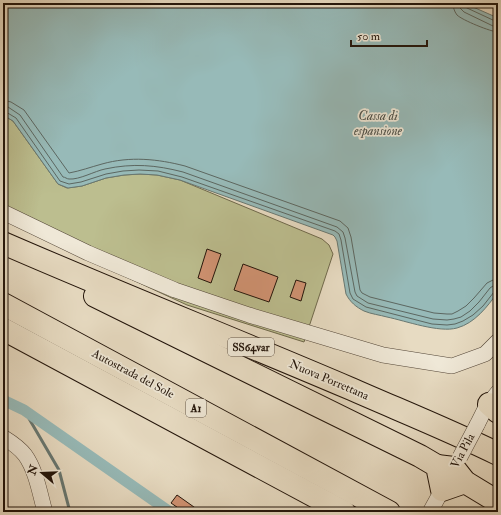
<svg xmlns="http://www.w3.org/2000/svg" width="501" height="515" font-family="'IM FELL Double Pica',serif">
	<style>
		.green { fill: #bcbe8f; stroke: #6f694c }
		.water { fill: #97bab8; stroke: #687872 }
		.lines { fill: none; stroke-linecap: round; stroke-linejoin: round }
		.shore { stroke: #5c6761; stroke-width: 1 }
		.stream { stroke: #687872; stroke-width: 3 }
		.canal { stroke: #97bab8; stroke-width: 11 }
		.building { fill: #d29474; stroke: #22140a }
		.minor-casing { stroke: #534638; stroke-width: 16 }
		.highway-casing { stroke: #22140a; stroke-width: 24 }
		.minor { stroke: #efe8d7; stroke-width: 15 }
		.highway { stroke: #e7dbc2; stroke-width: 22 }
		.minor-bridge-casing { stroke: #534638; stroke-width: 16; stroke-linecap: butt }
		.minor-bridge { stroke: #efe8d7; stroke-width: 15 }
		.labels { text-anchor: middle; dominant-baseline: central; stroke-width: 3.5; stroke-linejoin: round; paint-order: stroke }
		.shield { fill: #efe8d7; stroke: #605448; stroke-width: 1 }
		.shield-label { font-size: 11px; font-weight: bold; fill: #22140a }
		.street-label { font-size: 12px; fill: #22140a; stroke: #efe8d7 }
		.water-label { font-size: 13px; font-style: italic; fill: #4b4e47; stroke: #efe8d7 }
	</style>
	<rect width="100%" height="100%" fill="#e7dbc2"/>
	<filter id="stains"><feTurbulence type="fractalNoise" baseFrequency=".005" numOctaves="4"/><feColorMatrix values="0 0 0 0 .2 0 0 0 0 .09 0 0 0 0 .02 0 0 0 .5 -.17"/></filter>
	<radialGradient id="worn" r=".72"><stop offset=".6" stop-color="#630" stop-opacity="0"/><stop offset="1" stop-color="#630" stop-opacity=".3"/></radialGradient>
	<!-- green -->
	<path class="green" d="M 3,115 L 13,121 L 58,184 L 67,188 L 82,186 L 106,178 L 124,175 L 140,174 L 157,175 L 180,180 L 322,239 L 329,245 L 333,254 L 304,342 L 187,305 L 3,220 Z"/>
	<!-- water -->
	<path class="water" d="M 3,3 L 464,3 L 498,18 L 498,292 C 487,307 475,323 457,328 C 439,333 406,321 387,317 C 380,315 371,314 364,311 C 356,307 350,302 346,294 L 337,241 L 335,237 L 333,235 L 180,180 L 157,175 L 140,174 L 124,175 L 106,178 L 82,186 L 68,188 L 58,184 L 13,121 L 3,115 Z"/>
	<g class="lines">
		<!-- shore -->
		<g class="shore">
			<path d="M 453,3 C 453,7 454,11 457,15 C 462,20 491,32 498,32"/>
			<path d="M 459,3 L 460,8 L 464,12 L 493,26 L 498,26"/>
			<path d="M 464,3 L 464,6 L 467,8 L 495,21 L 498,21"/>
			<path d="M 3,100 L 11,102 L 24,110 L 69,173 C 80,171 91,167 102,164 C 130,156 158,159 185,166 L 340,221 L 348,228 L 351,237 L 360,290 L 362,293 L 370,297 L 434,313 L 447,314 L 452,314 L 458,311 L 466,306 L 474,298 L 487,283 L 493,280 L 498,279"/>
			<path d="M 3,106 L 8,107 L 20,115 L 63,177 C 65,177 67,179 69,179 C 79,180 95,171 105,169 C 133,163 156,165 183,172 L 337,227 L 343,232 L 345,238 L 355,292 L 357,296 L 368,303 L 433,319 L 447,320 L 454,319 L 461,317 L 470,311 L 479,302 L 490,288 L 493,286 L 498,285"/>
			<path d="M 3,111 L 6,112 L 16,118 L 60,181 L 69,184 L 81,182 L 106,174 L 123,171 L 139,170 L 158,171 L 182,177 L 335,231 L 339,234 L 341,240 L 350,293 L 353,299 L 366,307 L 432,324 L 447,325 L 455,324 L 463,321 L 473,315 L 483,306 L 494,292 L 498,290"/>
		</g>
		<!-- stream -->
		<path class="stream" d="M 24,410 L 59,470 L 70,512"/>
		<!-- canal -->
		<path class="canal" d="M 3,400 L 24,410 L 170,512"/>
	</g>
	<!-- building -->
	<g class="building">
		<path d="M 207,249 L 221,254 L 211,283 L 198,278 Z"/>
		<path d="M 243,264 L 278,277 L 269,302 L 234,290 Z"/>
		<path d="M 296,280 L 306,283 L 301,301 L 290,297 Z"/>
		<path d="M 177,495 L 201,512 L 184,512 L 171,503 Z"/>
	</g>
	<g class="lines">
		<defs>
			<g id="minor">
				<path d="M 3,212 L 88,253 L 175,290 L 249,315 L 383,355 L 452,366 L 485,354 L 498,341"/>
				<path d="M 477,425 L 486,407 L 498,392"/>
				<path d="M 3,437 C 11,442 19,447 25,455 C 36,470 40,494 45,512"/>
				<path d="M 430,512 L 447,481"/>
			</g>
			<g id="highway">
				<path d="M 3,243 C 118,293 234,339 349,388 C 399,410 449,430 498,454"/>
				<path d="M 95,296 L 420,456 L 437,466 L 442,490 L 465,482"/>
				<path d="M 3,304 L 389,512"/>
				<path d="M 3,329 L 344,512"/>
				<path d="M 489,404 L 498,412"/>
				<path d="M 437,466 L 454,468 L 465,482 L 498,502"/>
			</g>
		</defs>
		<!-- minor casing -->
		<use href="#minor" class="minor-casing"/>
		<!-- highway casing -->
		<use href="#highway" class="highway-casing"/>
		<!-- minor -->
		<use href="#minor" class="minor"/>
		<!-- highway -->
		<use href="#highway" class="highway"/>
		<defs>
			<path id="minor-bridge" d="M 460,457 L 477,425"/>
		</defs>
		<!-- minor-bridge casing -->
		<use href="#minor-bridge" class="minor-bridge-casing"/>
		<!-- minor-bridge -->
		<use href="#minor-bridge" class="minor-bridge"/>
	</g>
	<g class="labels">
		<!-- shield labels -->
		<g class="shield">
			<rect x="228" y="338" width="46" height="18" rx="3"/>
			<rect x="186" y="399" width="20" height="18" rx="3"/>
		</g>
		<g class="shield-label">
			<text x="251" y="347">SS64var</text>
			<text x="196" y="408">A1</text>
		</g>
		<!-- street labels -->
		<g class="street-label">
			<text transform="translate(133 374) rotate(28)">Autostrada del Sole</text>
			<text transform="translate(329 380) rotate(23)">Nuova Porrettana</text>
			<text transform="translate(463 451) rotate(-62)">Via Pila</text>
		</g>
		<!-- water labels -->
		<g class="water-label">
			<text x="378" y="116">Cassa di<tspan x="378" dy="15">espansione</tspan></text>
		</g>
	</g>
	<!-- margin -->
	<rect width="501" height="515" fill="none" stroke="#e7dbc2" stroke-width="16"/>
	<rect x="4" y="4" width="493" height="507" fill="none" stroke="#22140a" stroke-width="2"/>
	<rect x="8" y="8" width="485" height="499" fill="none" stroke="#22140a"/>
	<!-- north arrow -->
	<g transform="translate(42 473) rotate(289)" stroke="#efe8d7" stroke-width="3" paint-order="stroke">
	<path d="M0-3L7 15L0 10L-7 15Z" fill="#22140a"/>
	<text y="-6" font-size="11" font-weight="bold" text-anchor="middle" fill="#22140a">N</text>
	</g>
	<!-- scale -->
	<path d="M351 40v6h76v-6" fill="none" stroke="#22140a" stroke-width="2"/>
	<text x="357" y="40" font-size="12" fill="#22140a" stroke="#efe8d7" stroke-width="3" paint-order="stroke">50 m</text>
	<rect width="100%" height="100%" filter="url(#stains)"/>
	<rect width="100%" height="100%" fill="url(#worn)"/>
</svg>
